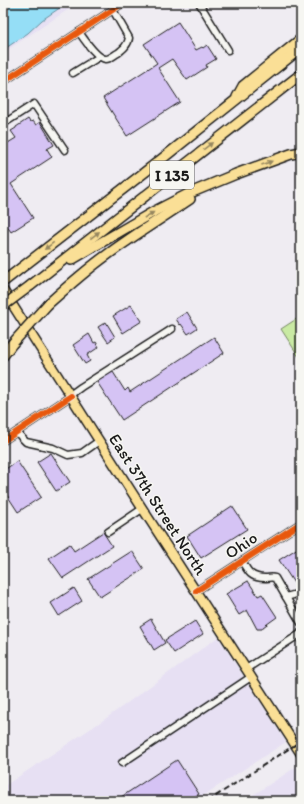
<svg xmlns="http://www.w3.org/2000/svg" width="304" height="804" font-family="Itim,sans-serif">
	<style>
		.built { fill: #e7e0f3 }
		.green { fill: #c9eaa3; stroke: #728360 }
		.water { fill: #95def6; stroke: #65909f }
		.building { fill: #d5c3f4; stroke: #1c1c1c }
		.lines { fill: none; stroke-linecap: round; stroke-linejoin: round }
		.minor-casing { stroke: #1c1c1c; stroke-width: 9 }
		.major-casing { stroke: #1c1c1c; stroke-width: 11 }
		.highway-casing { stroke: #1c1c1c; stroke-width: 12 }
		.minor { stroke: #f6f6f2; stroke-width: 6 }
		.major { stroke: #fadf96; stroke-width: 8 }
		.highway { stroke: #fadf96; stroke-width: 9 }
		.rail { stroke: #1c1c1c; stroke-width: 2; stroke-dasharray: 6 3; stroke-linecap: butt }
		.highway-bridge-casing { stroke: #1c1c1c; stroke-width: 12; stroke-linecap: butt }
		.highway-bridge { stroke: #fadf96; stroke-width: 9 }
		.cycleway-casing { stroke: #f6f6f2; stroke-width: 8 }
		.cycleway { stroke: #e8590c; stroke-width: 6 }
		.oneway { fill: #96875f }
		.labels { text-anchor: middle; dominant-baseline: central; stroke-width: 3; stroke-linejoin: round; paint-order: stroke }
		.shield { fill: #f6f6f2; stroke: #5d5d5c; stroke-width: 1 }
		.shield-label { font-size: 16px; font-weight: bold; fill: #1c1c1c }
		.street-label { font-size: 17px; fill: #1c1c1c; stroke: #f6f6f2 }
	</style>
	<rect width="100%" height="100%" fill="#efecf2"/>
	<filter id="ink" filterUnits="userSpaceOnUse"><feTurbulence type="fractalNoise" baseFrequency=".025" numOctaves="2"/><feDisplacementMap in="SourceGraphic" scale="8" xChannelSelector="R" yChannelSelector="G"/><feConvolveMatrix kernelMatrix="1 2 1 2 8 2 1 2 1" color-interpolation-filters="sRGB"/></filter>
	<g filter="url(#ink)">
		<!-- built -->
		<g class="built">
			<path d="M 3,3 L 78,3 L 3,53 Z"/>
			<path d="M 218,637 L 286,742 L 195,801 L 3,801 L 3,787 L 105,719 Z"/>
			<path d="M 299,765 L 301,769 L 301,801 L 244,801 Z"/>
		</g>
		<!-- green -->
		<path class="green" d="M 301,316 L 301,360 L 281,329 Z"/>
		<!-- water -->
		<path class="water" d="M 3,3 L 67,3 L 42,20 L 28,33 L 3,50 Z"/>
		<!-- building -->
		<g class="building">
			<path d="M 178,22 L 196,50 L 202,47 L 203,48 L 207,45 L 216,59 L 206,65 L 207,67 L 187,80 L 172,59 L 158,68 L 180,102 L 127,136 L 103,98 L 157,63 L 144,44 Z"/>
			<path d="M 28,119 L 30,122 L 33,121 L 36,125 L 40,122 L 54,145 L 47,149 L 52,157 L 11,184 L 33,218 L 11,232 L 3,220 L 3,146 L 16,138 L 11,131 L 16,128 L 16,127 Z"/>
			<path d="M 131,305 L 142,321 L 123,333 L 113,316 Z"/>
			<path d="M 187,312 L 197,328 L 188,334 L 181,324 L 180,325 L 176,319 Z"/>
			<path d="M 106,322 L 115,337 L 108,342 L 98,327 Z"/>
			<path d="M 89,334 L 94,343 L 96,342 L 99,347 L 87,355 L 90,361 L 85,364 L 73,345 Z"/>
			<path d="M 214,337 L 224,353 L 122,420 L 97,382 L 113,372 L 125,391 L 128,388 L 130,392 Z"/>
			<path d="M 51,453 L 70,482 L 56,491 L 37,462 Z"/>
			<path d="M 17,461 L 41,497 L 18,512 L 3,489 L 3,471 Z"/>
			<path d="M 232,506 L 247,529 L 201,558 L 187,536 Z"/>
			<path d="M 103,532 L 112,546 L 63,578 L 49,558 L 70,544 L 74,551 Z"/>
			<path d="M 301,546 L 301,578 L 294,583 L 279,560 Z"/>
			<path d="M 132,551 L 144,569 L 100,597 L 88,579 Z"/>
			<path d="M 248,581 L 258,596 L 262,594 L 277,617 L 263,627 L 262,629 L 257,629 L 247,610 L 239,615 L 226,594 Z"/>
			<path d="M 74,588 L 82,601 L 59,616 L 51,603 Z"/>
			<path d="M 151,619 L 165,643 L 154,650 L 140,626 Z"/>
			<path d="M 195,621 L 203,634 L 174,653 L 165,640 Z"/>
			<path d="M 177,760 L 199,794 L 188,801 L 115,801 Z"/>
		</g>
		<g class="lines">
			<defs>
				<g id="minor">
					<path d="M 199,3 L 228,50"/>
					<path d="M 79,32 C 84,39 97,59 106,59 C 110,59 114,55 118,53 C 123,49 128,45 129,38 L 113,10"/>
					<path d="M 73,73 L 99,57"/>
					<path d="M 3,82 L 123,3"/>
					<path d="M 3,124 L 34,104 L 65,150"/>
					<path d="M 70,395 L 81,387 L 172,329"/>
					<path d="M 17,432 L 22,438 L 26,442 L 53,448 L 68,455 L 82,453 L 99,441"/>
					<path d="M 3,441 L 71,396"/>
					<path d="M 108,532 L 142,509"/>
					<path d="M 242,561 C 248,572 251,578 265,578 C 269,578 271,577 275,578 L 301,623"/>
					<path d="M 196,591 L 301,523"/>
					<path d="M 286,597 L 293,595 L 301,594"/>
					<path d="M 246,669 L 300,634 L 301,632"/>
					<path d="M 122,763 L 251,677"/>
				</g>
				<path id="major" d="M 3,290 L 133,494 L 301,754"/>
				<g id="highway">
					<path d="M 237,97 L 243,86 L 301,39"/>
					<path d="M 71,260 L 155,211 L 190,193 L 236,174 L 291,154 L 301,152"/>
					<path d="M 3,282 L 163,158 L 301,48"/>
					<path d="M 30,286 L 301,74"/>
					<path d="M 48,304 C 67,287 86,270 107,255 C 134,235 162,218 190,199"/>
					<path d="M 3,356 L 12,344"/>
				</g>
			</defs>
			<!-- minor casing -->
			<use href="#minor" class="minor-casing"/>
			<!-- major casing -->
			<use href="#major" class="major-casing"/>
			<!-- highway casing -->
			<use href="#highway" class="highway-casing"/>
			<!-- minor -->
			<use href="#minor" class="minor"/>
			<!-- major -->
			<use href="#major" class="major"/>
			<!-- highway -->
			<use href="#highway" class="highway"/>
			<!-- rail -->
			<path class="rail" d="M 208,801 L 301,741"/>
			<defs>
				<g id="highway-bridge">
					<path d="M 3,306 L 30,286"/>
					<path d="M 12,344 L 48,304"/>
				</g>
			</defs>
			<!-- highway-bridge casing -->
			<use href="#highway-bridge" class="highway-bridge-casing"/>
			<!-- highway-bridge -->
			<use href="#highway-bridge" class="highway-bridge"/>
			<defs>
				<g id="cycleway">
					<path d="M 3,82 L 123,3"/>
					<path d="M 3,441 L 71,396"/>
					<path d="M 196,591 L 301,523"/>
				</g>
			</defs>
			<!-- cycleway casing -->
			<use href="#cycleway" class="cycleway-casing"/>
			<!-- cycleway -->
			<use href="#cycleway" class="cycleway"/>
		</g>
		<!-- one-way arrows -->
		<defs><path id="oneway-solid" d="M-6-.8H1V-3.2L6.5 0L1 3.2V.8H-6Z"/></defs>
		<g class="oneway">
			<use href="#oneway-solid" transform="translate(208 146) rotate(-38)"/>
			<use href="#oneway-solid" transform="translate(267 163) rotate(-20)"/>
			<use href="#oneway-solid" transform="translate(149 215) rotate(-30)"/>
			<use href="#oneway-solid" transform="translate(95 235) rotate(-38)"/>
			<use href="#oneway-solid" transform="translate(49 246) rotate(142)"/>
		</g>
	</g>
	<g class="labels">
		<!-- shield labels -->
		<rect class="shield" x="150" y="161" width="44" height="28" rx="3"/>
		<g class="shield-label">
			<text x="172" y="175">I 135</text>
		</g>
		<!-- street labels -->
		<g class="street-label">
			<text transform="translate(158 504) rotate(57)">East 37th Street North</text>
			<text transform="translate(241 545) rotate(-33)">Ohio</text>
		</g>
	</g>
	<!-- margin -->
	<rect width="304" height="804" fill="none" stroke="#f6f6f2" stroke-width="16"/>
	<rect x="8" y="8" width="288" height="788" fill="none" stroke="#1c1c1c" stroke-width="1.5" filter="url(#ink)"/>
</svg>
